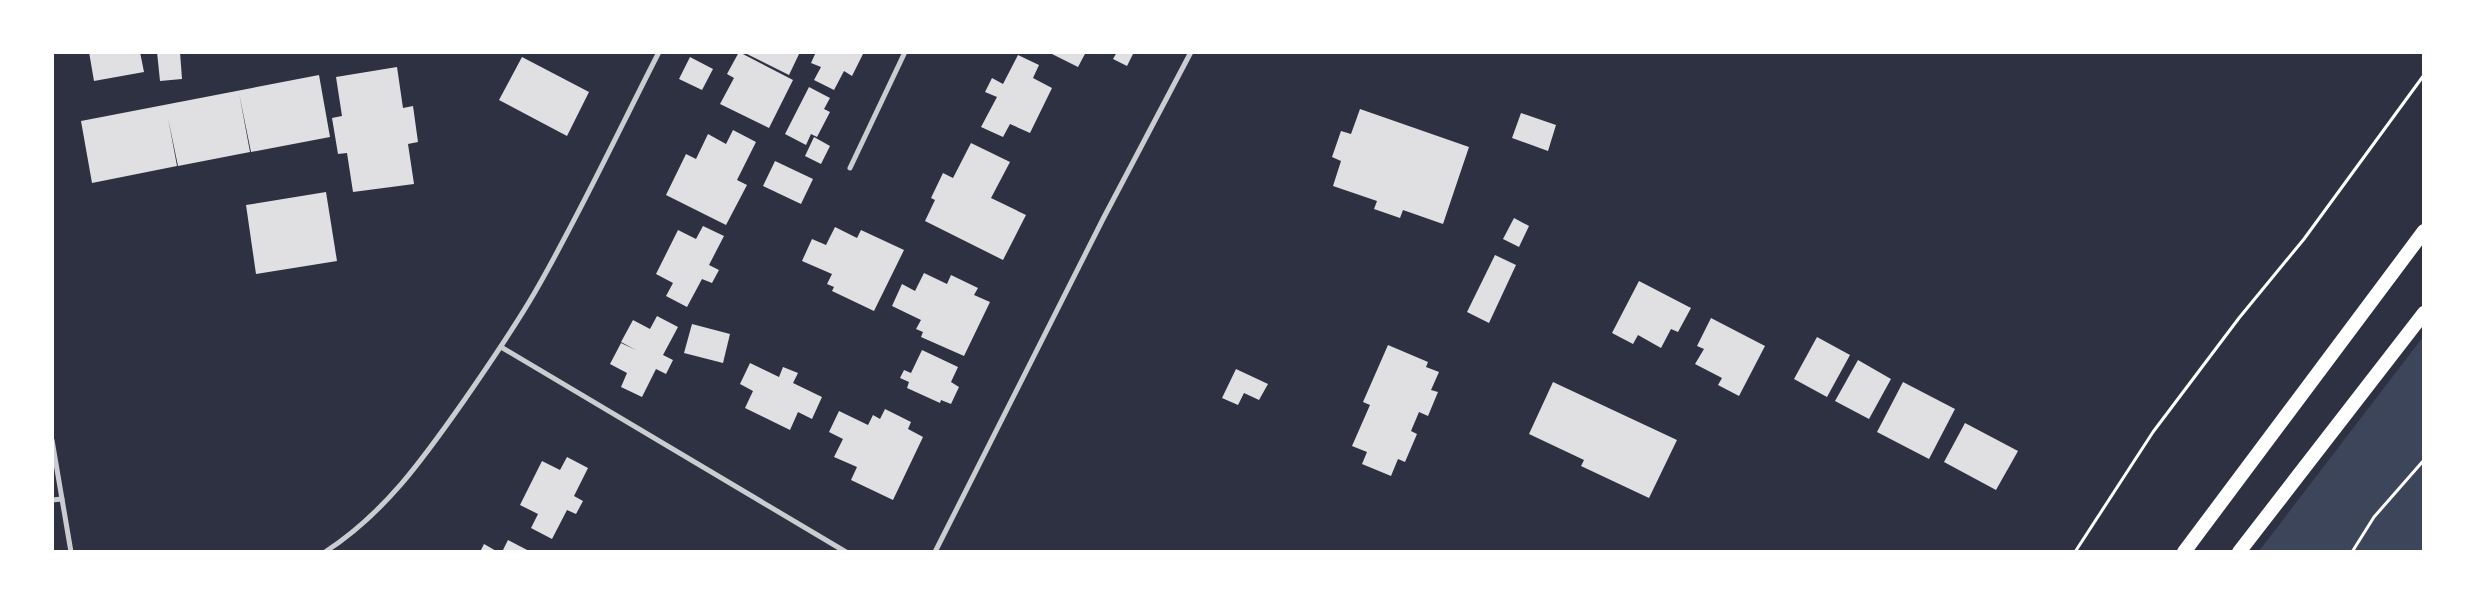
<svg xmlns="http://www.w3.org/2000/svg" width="2476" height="604" font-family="'Sofia Sans Condensed',sans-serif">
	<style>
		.green { fill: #3c4559 }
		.building { fill: #e0e0e3 }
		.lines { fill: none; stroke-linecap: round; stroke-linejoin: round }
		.path { stroke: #fff; stroke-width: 3 }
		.minor { stroke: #caccd0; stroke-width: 5 }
		.trunk { stroke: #fff; stroke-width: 14 }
	</style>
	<rect width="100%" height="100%" fill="#2d3142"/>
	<!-- green -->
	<path class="green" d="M 2423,337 L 2423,551 L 2259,551 Z"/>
	<!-- building -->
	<g class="building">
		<path d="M 89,52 L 140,52 L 144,72 L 94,81 Z"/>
		<path d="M 157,52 L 180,52 L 182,79 L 160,81 Z"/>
		<path d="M 739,52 L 793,80 L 769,128 L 720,104 L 734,78 L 727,74 Z"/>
		<path d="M 743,52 L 800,52 L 789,75 Z"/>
		<path d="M 816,52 L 864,52 L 852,76 L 844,71 L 834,90 L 814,80 L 821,67 L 811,63 Z"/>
		<path d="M 1048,52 L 1086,52 L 1078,67 Z"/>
		<path d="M 1117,52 L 1134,52 L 1127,66 L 1113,59 Z"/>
		<path d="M 1018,55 L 1039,65 L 1033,78 L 1052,88 L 1030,133 L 1010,124 L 1003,137 L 981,127 L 997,97 L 985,92 L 992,78 L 1003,84 Z"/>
		<path d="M 522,57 L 589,92 L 567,136 L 499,100 Z"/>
		<path d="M 690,57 L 713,69 L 702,90 L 679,79 Z"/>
		<path d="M 397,67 L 403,108 L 413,106 L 418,142 L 408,144 L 414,184 L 353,192 L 347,153 L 338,154 L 332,118 L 342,116 L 336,77 Z"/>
		<path d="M 319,75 L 330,137 L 251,152 L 239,93 L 250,152 L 178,166 L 168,118 L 177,166 L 92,183 L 81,121 Z"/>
		<path d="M 809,87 L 830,98 L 824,109 L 830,112 L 817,137 L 811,134 L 806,145 L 785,134 Z"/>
		<path d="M 1360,109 L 1469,147 L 1443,224 L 1403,210 L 1400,218 L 1374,209 L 1377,201 L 1333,186 L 1341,161 L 1332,157 L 1341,131 L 1351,134 Z"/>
		<path d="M 1521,113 L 1556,125 L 1548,151 L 1512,138 Z"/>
		<path d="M 733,130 L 756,142 L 737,180 L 747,185 L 726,225 L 666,195 L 686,154 L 696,159 L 708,134 L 726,144 Z"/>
		<path d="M 814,137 L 830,146 L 821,164 L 805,156 Z"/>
		<path d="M 971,143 L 1010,162 L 991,198 L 1026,215 L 1003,260 L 925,221 L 935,200 L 931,198 L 943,173 L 953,178 Z"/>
		<path d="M 775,161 L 813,179 L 801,204 L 763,186 Z"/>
		<path d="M 326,192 L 337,261 L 256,274 L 246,205 Z"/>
		<path d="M 1514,218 L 1529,226 L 1519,247 L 1503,239 Z"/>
		<path d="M 703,226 L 724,236 L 709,265 L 719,270 L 712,283 L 702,279 L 687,307 L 666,296 L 673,283 L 656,274 L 678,230 L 696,239 Z"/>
		<path d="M 835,227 L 857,238 L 861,230 L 904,250 L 874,311 L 832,291 L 834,287 L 827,284 L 832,274 L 802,261 L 812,239 L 826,245 Z"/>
		<path d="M 1495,255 L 1516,265 L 1489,323 L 1467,312 Z"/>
		<path d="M 924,273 L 947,284 L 951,275 L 978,288 L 974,295 L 990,302 L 964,356 L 921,337 L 923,332 L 916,329 L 921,320 L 892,306 L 902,284 L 915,291 Z"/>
		<path d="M 1639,281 L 1691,308 L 1678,332 L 1671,329 L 1661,348 L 1638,335 L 1633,344 L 1612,333 Z"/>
		<path d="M 657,316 L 678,327 L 663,355 L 673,360 L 666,374 L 656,369 L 642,397 L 621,387 L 627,373 L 610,364 L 621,343 L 636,350 L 621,342 L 633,320 L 650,329 Z"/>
		<path d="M 1711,318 L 1765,346 L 1739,396 L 1718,385 L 1722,378 L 1695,364 L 1704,349 L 1697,346 Z"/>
		<path d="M 692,324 L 730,334 L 723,363 L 684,353 Z"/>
		<path d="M 1817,337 L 1850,355 L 1827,397 L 1794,379 Z"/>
		<path d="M 1388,345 L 1428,362 L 1426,367 L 1439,372 L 1431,390 L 1438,392 L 1428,416 L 1419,412 L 1411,431 L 1417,434 L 1405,462 L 1398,459 L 1391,476 L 1362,464 L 1367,452 L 1352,446 L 1370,405 L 1363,402 Z"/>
		<path d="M 922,350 L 958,367 L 951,382 L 959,387 L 951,404 L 941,400 L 940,403 L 907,388 L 909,382 L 900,378 L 904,370 L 911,373 Z"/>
		<path d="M 1858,360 L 1891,379 L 1869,419 L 1835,401 Z"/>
		<path d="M 750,363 L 779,377 L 783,367 L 798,373 L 793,383 L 822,397 L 812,419 L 798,412 L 790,430 L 745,408 L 753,391 L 740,384 Z"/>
		<path d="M 1236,369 L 1268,384 L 1259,400 L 1244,393 L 1238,405 L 1222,398 Z"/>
		<path d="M 1553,382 L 1677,440 L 1649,498 L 1581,466 L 1584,460 L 1529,434 Z"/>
		<path d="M 1903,382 L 1955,409 L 1929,459 L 1877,432 Z"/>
		<path d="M 885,409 L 911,422 L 908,429 L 923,437 L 893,500 L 851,480 L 857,467 L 834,457 L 843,439 L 829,432 L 839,411 L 868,425 L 873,415 L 880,419 Z"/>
		<path d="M 1965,423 L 2018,451 L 1996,490 L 1944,462 Z"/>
		<path d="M 567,457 L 588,468 L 574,496 L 583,501 L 576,514 L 567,510 L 552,539 L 531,528 L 538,514 L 520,505 L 542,461 L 560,470 Z"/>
		<path d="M 508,540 L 531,552 L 502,552 Z"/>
		<path d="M 484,544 L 498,552 L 480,552 Z"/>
	</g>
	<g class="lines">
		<!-- path -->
		<g class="path">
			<path d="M 2075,552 L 2153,432 L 2239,318 L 2304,239 L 2424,75"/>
			<path d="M 2352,552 L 2374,517 L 2424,460"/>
		</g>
		<!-- minor -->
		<g class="minor">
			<path d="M 850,168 L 905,52"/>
			<path d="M 501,347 L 846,552"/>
			<path d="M 52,440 L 71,552"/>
			<path d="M 52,500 L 62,499"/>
			<path d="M 325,552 C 384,514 423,459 463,402 C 488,366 513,330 535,292 C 580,214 618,132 659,52"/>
			<path d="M 935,552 L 1103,219 L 1191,52"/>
		</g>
		<!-- trunk -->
		<g class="trunk">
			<path d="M 2184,552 L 2424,231"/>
			<path d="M 2239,552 L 2424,313"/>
		</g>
	</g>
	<!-- border -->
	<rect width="2476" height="604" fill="none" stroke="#ffffff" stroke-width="108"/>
</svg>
